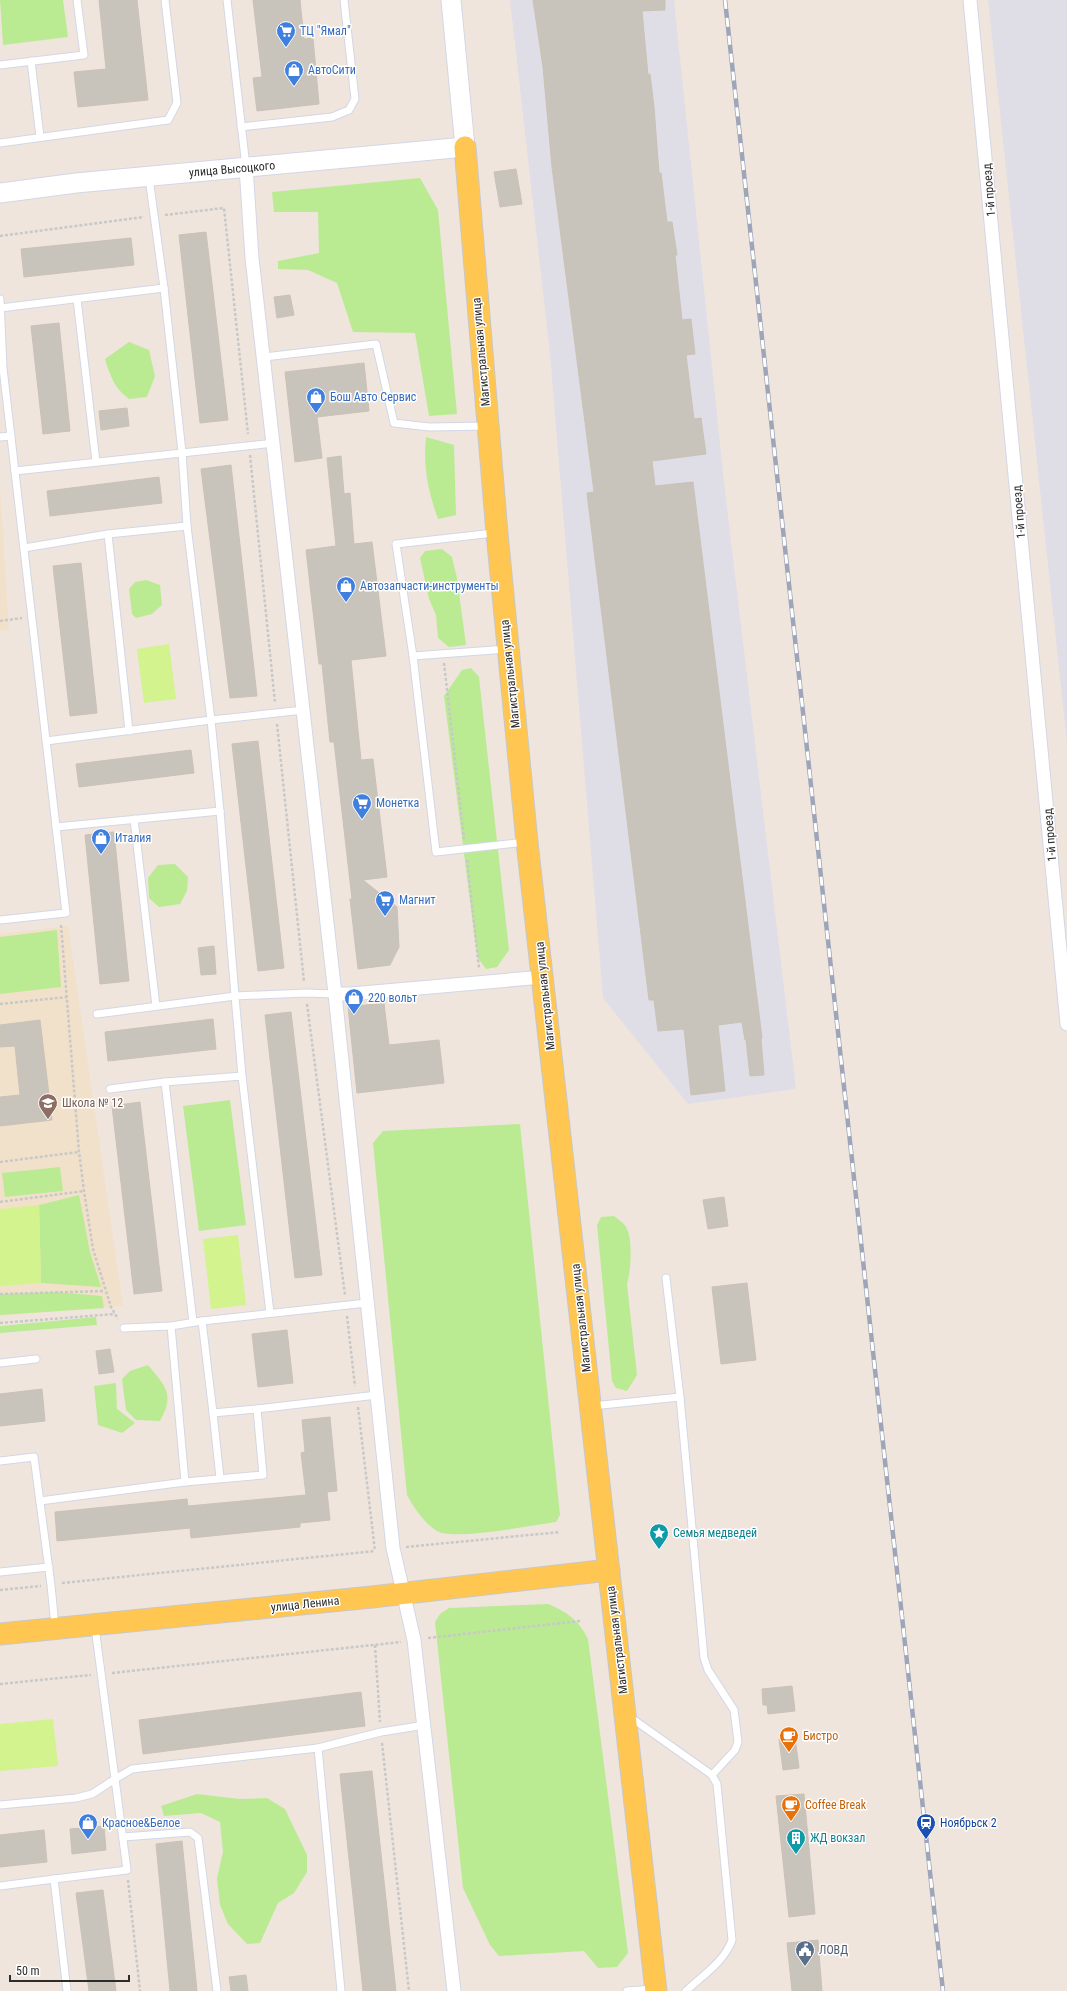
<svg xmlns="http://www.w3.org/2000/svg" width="1067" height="1991" font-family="'Roboto Condensed',sans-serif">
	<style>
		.industrial { fill: #dfdee7 }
		.education { fill: #f2e1ca }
		.green { fill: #baeb93 }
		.pitch { fill: #d2f38e }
		.building { fill: #c9c4bb; stroke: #cbc1b6 }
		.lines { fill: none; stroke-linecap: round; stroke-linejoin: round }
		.lane-casing { stroke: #d2d7e6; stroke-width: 9 }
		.street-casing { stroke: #d2d7e6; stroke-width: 15 }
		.secondary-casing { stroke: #d2d7e6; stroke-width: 21 }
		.primary-casing { stroke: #c8c8c8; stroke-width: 23 }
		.path { stroke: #c8c8c8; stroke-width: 2.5; stroke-dasharray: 3 2; stroke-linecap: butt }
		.lane { stroke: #fff; stroke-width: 7 }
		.street { stroke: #fff; stroke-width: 13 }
		.secondary { stroke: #fff; stroke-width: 19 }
		.primary { stroke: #ffc651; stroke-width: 21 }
		.rail-casing { stroke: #9ea5b8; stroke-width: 4.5 }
		.rail { stroke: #fff; stroke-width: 3; stroke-dasharray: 9; stroke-linecap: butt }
		.labels { text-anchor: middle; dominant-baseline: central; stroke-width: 3; stroke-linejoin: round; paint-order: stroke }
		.shop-label { font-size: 12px; fill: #366cbe; stroke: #fff; text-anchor: start }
		.street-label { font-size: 12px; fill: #2c2c2c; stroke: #fff }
		.education-label { font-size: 12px; fill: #785e54; stroke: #fff; text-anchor: start }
		.culture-label { font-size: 12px; fill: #0d838f; stroke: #fff; text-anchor: start }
		.food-label { font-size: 12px; fill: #c56008; stroke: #fff; text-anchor: start }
		.transit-label { font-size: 12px; fill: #164399; stroke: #fff; text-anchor: start }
		.service-label { font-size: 12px; fill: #4e5e75; stroke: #fff; text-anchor: start }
	</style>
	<rect width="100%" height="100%" fill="#efe5dd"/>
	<!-- industrial -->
	<g class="industrial">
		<path d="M 510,0 L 674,0 L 724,482 L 796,1089 L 688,1104 L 603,998 L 550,354 Z"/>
		<path d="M 988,0 L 1067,0 L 1067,744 Z"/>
	</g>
	<!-- education -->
	<g class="education">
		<path d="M 0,486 L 9,630 L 0,631 Z"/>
		<path d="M 68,926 L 123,1306 L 0,1316 L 0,934 Z"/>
	</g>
	<!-- green -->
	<g class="green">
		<path d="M 0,0 L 63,0 L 68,37 L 3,45 Z"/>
		<path d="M 420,178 L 438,210 L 457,414 L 429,416 L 415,333 L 353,332 L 337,283 L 308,270 L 278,269 L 278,261 L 319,253 L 318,212 L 274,212 L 272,192 Z"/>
		<path d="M 129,342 L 149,350 L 155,376 L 147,397 L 129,399 C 115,389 110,376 105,359 Z"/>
		<path d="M 426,437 L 454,445 L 456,515 L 438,519 C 428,491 423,467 426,437 Z"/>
		<path d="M 442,549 L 452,557 L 457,578 L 466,645 L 449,647 L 438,638 L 436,615 L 429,599 L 420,558 L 425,551 Z"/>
		<path d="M 146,580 L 160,585 L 162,605 L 152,614 L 136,618 L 132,614 L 129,589 L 135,582 Z"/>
		<path d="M 471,668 L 479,677 L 509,950 L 497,967 L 486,969 L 478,958 L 475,940 L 444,696 L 462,670 Z"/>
		<path d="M 175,864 L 188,877 L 187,891 L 180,904 L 159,907 L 149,898 L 148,878 L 158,865 Z"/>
		<path d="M 57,930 L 61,987 L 0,994 L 0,937 Z"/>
		<path d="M 230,1100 L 246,1225 L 199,1231 L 183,1106 Z"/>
		<path d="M 520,1124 L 560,1515 L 556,1522 C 533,1525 453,1541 437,1531 C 424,1523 414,1508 407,1495 L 373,1143 L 383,1131 Z"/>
		<path d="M 60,1167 L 63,1191 L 5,1197 L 2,1173 Z"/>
		<path d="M 79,1195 L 90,1252 L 101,1287 L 41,1283 L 39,1205 Z"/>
		<path d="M 614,1216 C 618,1219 624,1223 626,1227 C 633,1238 631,1271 627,1284 L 637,1375 L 627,1391 L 616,1388 L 612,1381 L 597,1225 L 601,1217 Z"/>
		<path d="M 56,1292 L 102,1296 L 104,1308 L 0,1315 L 0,1294 Z"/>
		<path d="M 96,1317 L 97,1325 L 0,1333 L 0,1326 Z"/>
		<path d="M 148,1365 C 166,1387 175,1394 160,1421 L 136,1420 L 126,1410 L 122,1379 L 130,1371 Z"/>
		<path d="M 116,1383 L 117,1409 L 135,1423 L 122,1433 L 98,1425 L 94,1386 Z"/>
		<path d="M 548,1604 C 567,1612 579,1620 588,1639 L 628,1953 L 617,1967 L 598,1968 L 584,1951 L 499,1956 L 490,1945 L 463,1888 L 435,1622 L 440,1614 L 449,1608 Z"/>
		<path d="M 197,1794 L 240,1799 L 267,1798 L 285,1809 L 307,1855 L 307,1872 L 294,1893 L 278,1903 L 260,1943 L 247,1944 L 228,1924 L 220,1905 L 217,1878 L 223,1852 L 220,1822 L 201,1813 L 164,1816 L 161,1806 Z"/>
	</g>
	<!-- pitch -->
	<g class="pitch">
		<path d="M 169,644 L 176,699 L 144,703 L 137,649 Z"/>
		<path d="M 39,1205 L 41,1283 L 0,1286 L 0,1209 Z"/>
		<path d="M 238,1235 L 246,1305 L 211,1309 L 203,1239 Z"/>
		<path d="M 53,1719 L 58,1766 L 0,1771 L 0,1724 Z"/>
	</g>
	<!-- building -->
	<g class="building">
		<path d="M 99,0 L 137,0 L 148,100 L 78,107 L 74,72 L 106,69 Z"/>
		<path d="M 253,0 L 300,0 L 304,39 L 313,38 L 319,104 L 257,111 L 253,78 L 262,77 Z"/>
		<path d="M 533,0 L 665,0 L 665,10 L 642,11 L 648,75 L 650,74 L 654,107 L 659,173 L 661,173 L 667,222 L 672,222 L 677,255 L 675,255 L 682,320 L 691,319 L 695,354 L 686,355 L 694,419 L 701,418 L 706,454 L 652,461 L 655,486 L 693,482 L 762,1038 L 761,1038 L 764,1075 L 750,1076 L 746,1040 L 745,1040 L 742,1022 L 718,1025 L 725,1091 L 691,1095 L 684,1029 L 658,1031 L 654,1000 L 649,1000 L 587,493 L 594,492 L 552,167 L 543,67 Z"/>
		<path d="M 516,169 L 522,204 L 500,207 L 494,172 Z"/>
		<path d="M 206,232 L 228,420 L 200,423 L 179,235 Z"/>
		<path d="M 131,238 L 134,265 L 24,277 L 21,249 Z"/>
		<path d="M 290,295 L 294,315 L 277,318 L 274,297 Z"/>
		<path d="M 59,323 L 70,431 L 43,434 L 31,326 Z"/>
		<path d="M 364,363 L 369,411 L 317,417 L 322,458 L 295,462 L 285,372 Z"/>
		<path d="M 127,408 L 129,426 L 101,430 L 99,411 Z"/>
		<path d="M 341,456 L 344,494 L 350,493 L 354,544 L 372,542 L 386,656 L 351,660 L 361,760 L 373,759 L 387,877 L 363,880 L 397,907 L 399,947 L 390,965 L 358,969 L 350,899 L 352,899 L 334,742 L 330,742 L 322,664 L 319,664 L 306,550 L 336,546 L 327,458 Z"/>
		<path d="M 231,465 L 257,696 L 230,698 L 201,469 Z"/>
		<path d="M 159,477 L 162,503 L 50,516 L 47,491 Z"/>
		<path d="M 81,563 L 97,713 L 70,716 L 53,566 Z"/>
		<path d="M 258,741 L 284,968 L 258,971 L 232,744 Z"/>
		<path d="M 191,750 L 194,773 L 79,787 L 76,764 Z"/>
		<path d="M 114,832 L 129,981 L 100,984 L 85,835 Z"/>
		<path d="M 214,946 L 216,974 L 201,975 L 198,948 Z"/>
		<path d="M 384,1003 L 389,1045 L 439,1040 L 444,1083 L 357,1093 L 348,1007 Z"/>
		<path d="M 291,1012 L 322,1275 L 295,1278 L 265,1015 Z"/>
		<path d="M 213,1019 L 216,1049 L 108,1061 L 105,1032 Z"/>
		<path d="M 40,1020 L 52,1120 L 0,1126 L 0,1097 L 20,1095 L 15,1046 L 0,1047 L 0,1025 Z"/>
		<path d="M 140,1102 L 162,1291 L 134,1294 L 112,1106 Z"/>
		<path d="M 724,1197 L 728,1226 L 708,1229 L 703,1200 Z"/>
		<path d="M 747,1283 L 756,1360 L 721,1364 L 712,1287 Z"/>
		<path d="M 287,1330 L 293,1383 L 258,1387 L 252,1334 Z"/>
		<path d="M 110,1349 L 114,1372 L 99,1374 L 96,1351 Z"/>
		<path d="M 42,1389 L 45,1421 L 0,1426 L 0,1394 Z"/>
		<path d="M 330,1417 L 337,1491 L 327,1492 L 330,1520 L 300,1523 L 300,1527 L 191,1538 L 190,1528 L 57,1541 L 55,1512 L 187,1499 L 188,1506 L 306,1495 L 301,1453 L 305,1452 L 302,1420 Z"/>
		<path d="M 792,1686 L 795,1711 L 768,1714 L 767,1705 L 763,1705 L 762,1689 Z"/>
		<path d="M 361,1692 L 365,1726 L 143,1754 L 139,1720 Z"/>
		<path d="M 795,1737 L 799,1768 L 783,1770 L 779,1739 Z"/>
		<path d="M 372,1771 L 396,1991 L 363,1991 L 340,1774 Z"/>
		<path d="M 804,1794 L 815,1914 L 789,1917 L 776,1796 Z"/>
		<path d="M 104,1826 L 106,1850 L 72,1854 L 70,1829 Z"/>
		<path d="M 44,1830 L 47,1862 L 0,1867 L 0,1835 Z"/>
		<path d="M 182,1841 L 197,1991 L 170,1991 L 156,1844 Z"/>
		<path d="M 103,1890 L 116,1991 L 89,1991 L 76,1893 Z"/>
		<path d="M 818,1940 L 822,1991 L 792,1991 L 787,1943 Z"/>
		<path d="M 246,1975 L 248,1991 L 231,1991 L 229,1977 Z"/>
	</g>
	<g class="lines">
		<defs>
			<g id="lane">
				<path d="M 227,0 L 246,167"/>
				<path d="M 31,61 L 40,137"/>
				<path d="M 0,65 L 84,55 L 77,0"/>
				<path d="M 241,127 L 332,117 L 349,110 L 355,99 L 344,0"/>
				<path d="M 0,143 L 168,120 L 177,103 L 165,0"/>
				<path d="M 0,299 L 3,368 L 66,913 L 0,920"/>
				<path d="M 77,299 L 96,462"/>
				<path d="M 0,308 L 164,288"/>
				<path d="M 264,357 L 376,344 L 394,423 L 429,427 L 487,426"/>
				<path d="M 0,437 L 11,436"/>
				<path d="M 15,471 L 274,443"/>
				<path d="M 494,533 L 396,544 L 413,656 L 507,649"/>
				<path d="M 108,534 L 129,731"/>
				<path d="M 24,548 L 108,534 L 187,526"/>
				<path d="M 413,656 L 436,852 L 525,842"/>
				<path d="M 46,741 L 211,720 L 304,710"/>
				<path d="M 134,819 L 156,1006"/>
				<path d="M 56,827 L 220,811"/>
				<path d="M 97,1014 L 235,996 L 220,811 L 211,720 L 187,526 L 182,452 L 164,288 L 149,178"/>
				<path d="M 242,1076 L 235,996 L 306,993 L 335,994"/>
				<path d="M 110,1089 L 165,1082"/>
				<path d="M 666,1278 L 680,1397"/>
				<path d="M 202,1321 L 367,1303"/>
				<path d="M 193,1322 L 165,1082 L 242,1076 L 270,1313"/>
				<path d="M 171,1326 L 185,1482"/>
				<path d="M 124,1328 L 171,1326 L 202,1321 L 213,1413"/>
				<path d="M 0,1363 L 36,1359"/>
				<path d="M 592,1406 L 680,1397 L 704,1658 L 708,1670 L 734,1710 L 738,1742 L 735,1750 L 712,1775"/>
				<path d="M 0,1461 L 34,1457 L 51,1585 L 55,1626"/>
				<path d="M 220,1478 L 213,1413 L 257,1409"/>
				<path d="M 40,1501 L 185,1482 L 263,1475 L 257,1409 L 377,1395"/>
				<path d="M 0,1572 L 49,1567"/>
				<path d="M 95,1627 L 115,1779 L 132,1769 L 318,1748 L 341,1991"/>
				<path d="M 630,1717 L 712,1775 L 717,1784 L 732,1940 C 725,1961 702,1976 686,1991"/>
				<path d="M 318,1748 L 381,1732 L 425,1725"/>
				<path d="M 0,1805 L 76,1798 L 92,1794 L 115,1779 L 127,1870 L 54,1879"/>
				<path d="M 123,1837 L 190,1832 L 198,1838 L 217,1991"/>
				<path d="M 0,1886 L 54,1879 L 67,1991"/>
				<path d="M 627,1991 L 653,1989"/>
			</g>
			<g id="street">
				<path d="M 970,0 L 1067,1024"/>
				<path d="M 246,167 L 252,258 L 335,994 L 393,1548 L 414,1640 L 454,1991"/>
				<path d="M 335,994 L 351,994 L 543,977"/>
			</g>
			<path id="secondary" d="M 0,193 L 76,183 L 465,147 L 451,0"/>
			<g id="primary">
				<path d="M 465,147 L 497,533 L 527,842 L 656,1991"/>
				<path d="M 0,1634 L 372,1597 L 609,1570"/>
			</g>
		</defs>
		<!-- lane casing -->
		<use href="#lane" class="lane-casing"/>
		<!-- street casing -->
		<use href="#street" class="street-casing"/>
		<!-- secondary casing -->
		<use href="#secondary" class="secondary-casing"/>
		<!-- primary casing -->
		<use href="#primary" class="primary-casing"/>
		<!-- path -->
		<g class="path">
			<path d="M 165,215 L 224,208 L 248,434"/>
			<path d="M 0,236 L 144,217"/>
			<path d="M 250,455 L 275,703"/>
			<path d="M 0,621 L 22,618"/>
			<path d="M 444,663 L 464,839"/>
			<path d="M 277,724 L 304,982"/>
			<path d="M 467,860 L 479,968"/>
			<path d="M 61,925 L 79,1152 L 84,1191 L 93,1249 L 111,1307 L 118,1319"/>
			<path d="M 0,1004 L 67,997"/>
			<path d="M 307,1004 L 345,1295"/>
			<path d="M 0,1162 L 79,1152"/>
			<path d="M 0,1202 L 84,1191"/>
			<path d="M 0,1294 L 105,1291"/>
			<path d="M 347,1316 L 355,1386"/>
			<path d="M 0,1323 L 115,1314"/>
			<path d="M 358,1407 L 375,1551"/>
			<path d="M 406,1547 L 560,1532"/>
			<path d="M 62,1583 L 375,1551"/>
			<path d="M 0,1590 L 41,1586"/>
			<path d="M 428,1638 L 580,1621"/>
			<path d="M 375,1645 L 380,1722"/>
			<path d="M 112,1673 L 401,1642"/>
			<path d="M 0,1684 L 91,1675"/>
			<path d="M 382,1743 L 409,1991"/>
			<path d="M 128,1880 L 140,1991"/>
		</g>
		<!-- lane -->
		<use href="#lane" class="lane"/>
		<!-- street -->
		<use href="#street" class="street"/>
		<!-- secondary -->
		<use href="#secondary" class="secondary"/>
		<!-- primary -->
		<use href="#primary" class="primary"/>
		<defs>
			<path id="rail" d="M 725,0 L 943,1991"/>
		</defs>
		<!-- rail casing -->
		<use href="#rail" class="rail-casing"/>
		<!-- rail -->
		<use href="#rail" class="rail"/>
	</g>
	<!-- icons -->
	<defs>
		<symbol id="supermarket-pin" viewBox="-11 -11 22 30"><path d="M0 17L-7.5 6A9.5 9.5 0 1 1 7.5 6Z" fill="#3f7fe0" stroke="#fff"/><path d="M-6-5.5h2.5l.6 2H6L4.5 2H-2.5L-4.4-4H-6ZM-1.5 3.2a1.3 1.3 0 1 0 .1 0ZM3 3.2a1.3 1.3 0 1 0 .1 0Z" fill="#fff"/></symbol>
		<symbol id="shop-pin" viewBox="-11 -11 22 30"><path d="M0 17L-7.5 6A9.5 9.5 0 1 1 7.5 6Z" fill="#3f7fe0" stroke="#fff"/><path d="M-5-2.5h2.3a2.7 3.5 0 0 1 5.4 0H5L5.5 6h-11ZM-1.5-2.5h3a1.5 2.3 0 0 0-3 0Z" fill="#fff"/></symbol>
		<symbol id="school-pin" viewBox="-11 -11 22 30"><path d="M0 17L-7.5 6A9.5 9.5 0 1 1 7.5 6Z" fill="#8d6e63" stroke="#fff"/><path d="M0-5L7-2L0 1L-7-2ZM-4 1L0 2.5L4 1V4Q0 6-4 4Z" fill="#fff"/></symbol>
		<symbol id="sight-pin" viewBox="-11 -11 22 30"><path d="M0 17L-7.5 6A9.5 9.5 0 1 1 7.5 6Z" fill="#0f9aa8" stroke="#fff"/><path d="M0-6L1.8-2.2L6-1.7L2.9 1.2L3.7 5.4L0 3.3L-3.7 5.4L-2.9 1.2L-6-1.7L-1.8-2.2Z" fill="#fff"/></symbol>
		<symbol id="cafe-pin" viewBox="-11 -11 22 30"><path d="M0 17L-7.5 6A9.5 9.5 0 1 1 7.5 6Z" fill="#e8710a" stroke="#fff"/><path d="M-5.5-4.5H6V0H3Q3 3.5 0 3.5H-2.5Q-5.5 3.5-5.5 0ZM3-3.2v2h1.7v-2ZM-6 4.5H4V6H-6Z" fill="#fff"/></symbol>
		<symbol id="station-pin" viewBox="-11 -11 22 30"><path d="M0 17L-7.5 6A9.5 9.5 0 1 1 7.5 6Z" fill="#1a4fb4" stroke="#fff"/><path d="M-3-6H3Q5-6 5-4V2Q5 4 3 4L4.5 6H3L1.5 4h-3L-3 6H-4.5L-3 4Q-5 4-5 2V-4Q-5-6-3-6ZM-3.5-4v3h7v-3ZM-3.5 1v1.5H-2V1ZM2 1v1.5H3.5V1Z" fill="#fff"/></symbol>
		<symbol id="building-pin" viewBox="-11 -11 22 30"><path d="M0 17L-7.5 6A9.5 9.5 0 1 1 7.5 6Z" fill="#0f9aa8" stroke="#fff"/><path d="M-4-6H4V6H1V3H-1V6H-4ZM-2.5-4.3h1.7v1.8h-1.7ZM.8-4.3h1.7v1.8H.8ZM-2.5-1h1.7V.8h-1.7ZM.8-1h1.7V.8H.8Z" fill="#fff"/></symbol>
		<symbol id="civic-pin" viewBox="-11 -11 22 30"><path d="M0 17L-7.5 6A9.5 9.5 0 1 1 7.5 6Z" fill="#5c6f8a" stroke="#fff"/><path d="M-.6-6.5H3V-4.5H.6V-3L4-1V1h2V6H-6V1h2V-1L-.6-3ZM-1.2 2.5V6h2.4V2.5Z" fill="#fff"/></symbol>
	</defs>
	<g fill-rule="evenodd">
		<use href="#supermarket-pin" x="275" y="20" width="22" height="30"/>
		<use href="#shop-pin" x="283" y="59" width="22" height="30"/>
		<use href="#shop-pin" x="305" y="386" width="22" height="30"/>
		<use href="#shop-pin" x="335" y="575" width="22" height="30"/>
		<use href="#supermarket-pin" x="351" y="792" width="22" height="30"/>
		<use href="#shop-pin" x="90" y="827" width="22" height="30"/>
		<use href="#supermarket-pin" x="374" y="889" width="22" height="30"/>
		<use href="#shop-pin" x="343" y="987" width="22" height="30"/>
		<use href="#school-pin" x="37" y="1092" width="22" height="30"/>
		<use href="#sight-pin" x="648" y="1522" width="22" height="30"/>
		<use href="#cafe-pin" x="778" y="1725" width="22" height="30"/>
		<use href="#cafe-pin" x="780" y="1794" width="22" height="30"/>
		<use href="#shop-pin" x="77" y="1812" width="22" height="30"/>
		<use href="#station-pin" x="915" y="1812" width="22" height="30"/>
		<use href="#building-pin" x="785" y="1827" width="22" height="30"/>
		<use href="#civic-pin" x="794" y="1939" width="22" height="30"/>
	</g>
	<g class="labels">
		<!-- shop labels -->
		<g class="shop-label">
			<text x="300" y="31">ТЦ "Ямал"</text>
			<text x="308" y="70">АвтоСити</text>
			<text x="330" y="397">Бош Авто Сервис</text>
			<text x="360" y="586">Автозапчасти-инструменты</text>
			<text x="376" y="803">Монетка</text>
			<text x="115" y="838">Италия</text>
			<text x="399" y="900">Магнит</text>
			<text x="368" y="998">220 вольт</text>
			<text x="102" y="1823">Красное&amp;Белое</text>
		</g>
		<!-- street labels -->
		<g class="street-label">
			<text transform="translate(232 169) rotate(-5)">улица Высоцкого</text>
			<text transform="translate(989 190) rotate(-95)">1-й проезд</text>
			<text transform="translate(481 352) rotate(-95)">Магистральная улица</text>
			<text transform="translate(1019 512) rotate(-95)">1-й проезд</text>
			<text transform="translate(510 674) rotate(-96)">Магистральная улица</text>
			<text transform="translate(1050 835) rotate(-95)">1-й проезд</text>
			<text transform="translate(545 996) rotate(-96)">Магистральная улица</text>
			<text transform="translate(581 1318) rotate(-96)">Магистральная улица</text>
			<text transform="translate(305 1604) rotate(-6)">улица Ленина</text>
			<text transform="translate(617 1640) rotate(-97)">Магистральная улица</text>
		</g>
		<!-- education labels -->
		<g class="education-label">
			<text x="62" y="1103">Школа № 12</text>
		</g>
		<!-- culture labels -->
		<g class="culture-label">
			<text x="673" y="1533">Семья медведей</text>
			<text x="810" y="1838">ЖД вокзал</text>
		</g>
		<!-- food labels -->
		<g class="food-label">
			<text x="803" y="1736">Бистро</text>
			<text x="805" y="1805">Coffee Break</text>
		</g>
		<!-- transit labels -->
		<g class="transit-label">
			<text x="940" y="1823">Ноябрьск 2</text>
		</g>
		<!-- service labels -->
		<g class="service-label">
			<text x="819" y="1950">ЛОВД</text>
		</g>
	</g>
	<!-- scale -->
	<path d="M10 1975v6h119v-6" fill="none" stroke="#2c2c2c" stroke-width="2"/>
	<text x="16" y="1975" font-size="12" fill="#2c2c2c" stroke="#ffffff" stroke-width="3" paint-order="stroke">50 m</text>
</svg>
